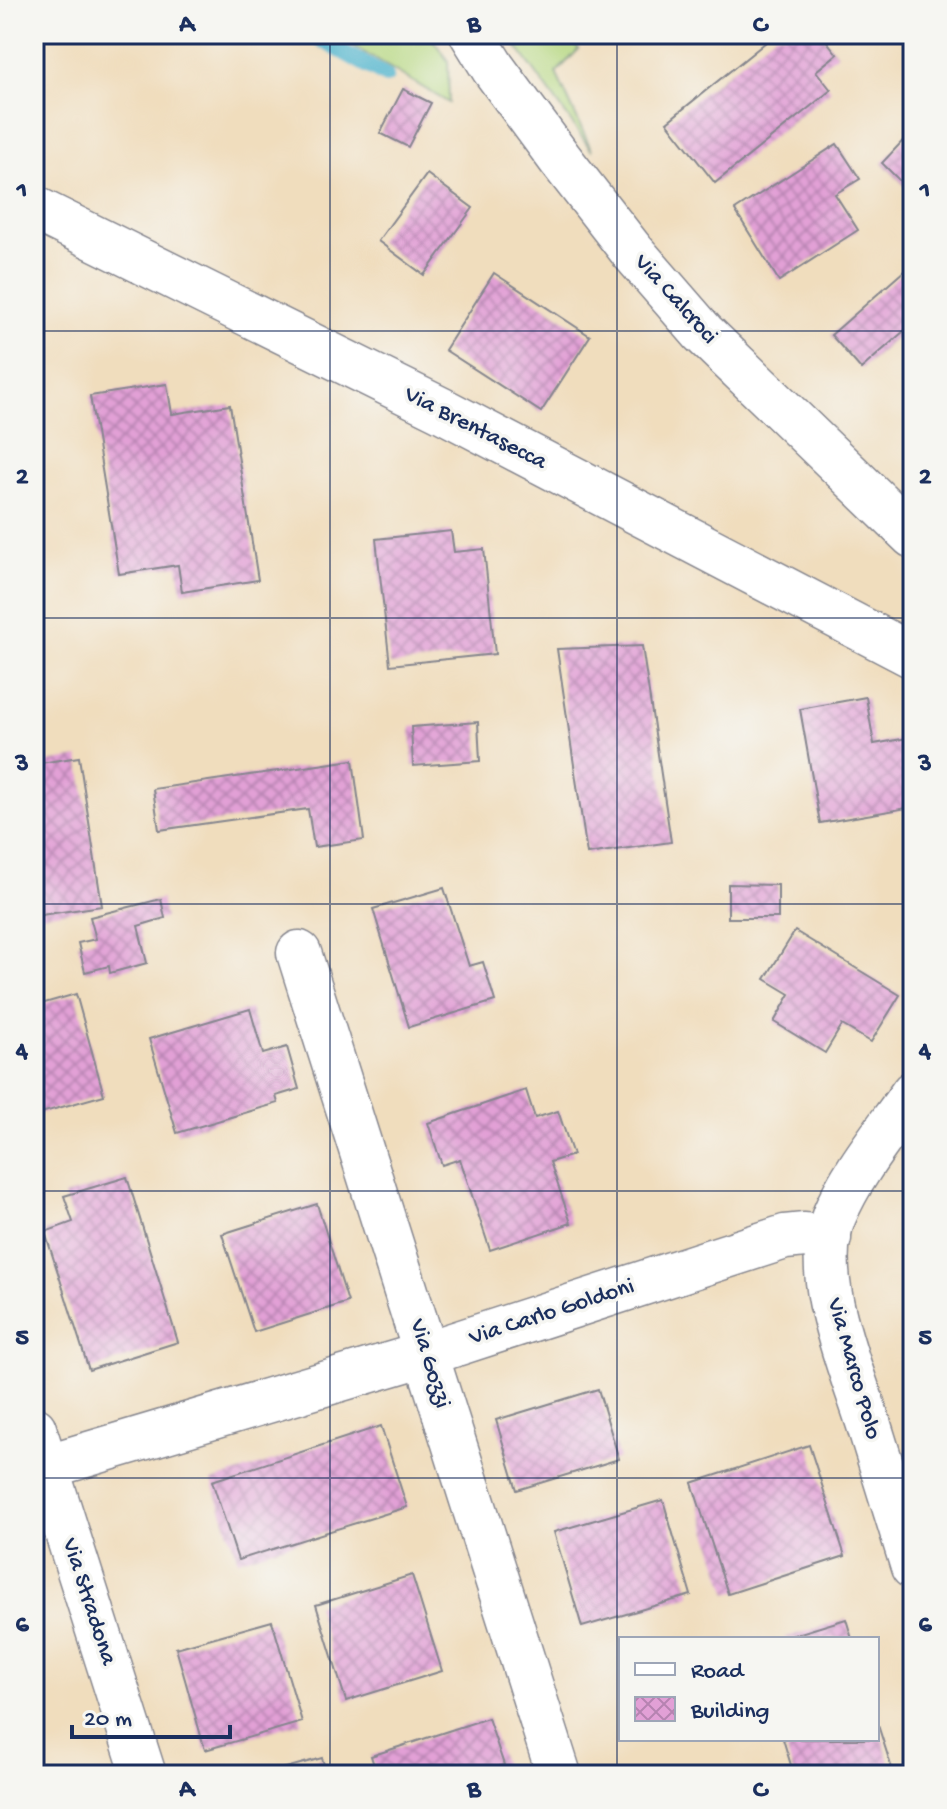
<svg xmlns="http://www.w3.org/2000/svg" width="947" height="1809" font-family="'Gochi Hand',sans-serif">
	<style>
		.grass { fill: #b5d77f; stroke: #68836e; stroke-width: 2 }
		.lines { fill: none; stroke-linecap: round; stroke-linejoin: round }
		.stream { stroke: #4db3cc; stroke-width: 16 }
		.building { fill: url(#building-cross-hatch) }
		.street-casing { stroke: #86868e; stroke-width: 47 }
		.secondary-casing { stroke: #86868e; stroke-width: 47 }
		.street { stroke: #fff; stroke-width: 44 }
		.secondary { stroke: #fff; stroke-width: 44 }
		.grid { fill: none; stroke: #1b2f5e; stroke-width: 2; stroke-opacity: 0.55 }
		.labels { text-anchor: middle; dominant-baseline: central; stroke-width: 7; stroke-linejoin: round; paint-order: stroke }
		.street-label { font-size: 24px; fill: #1b2f5e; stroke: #f6f6f2 }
		.neatline { fill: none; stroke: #1b2f5e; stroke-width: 3 }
		.grid-label { font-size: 26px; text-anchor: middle; font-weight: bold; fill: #1b2f5e }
	</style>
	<defs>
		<pattern id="building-cross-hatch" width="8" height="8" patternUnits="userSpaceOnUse" patternTransform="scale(2)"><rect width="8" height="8" fill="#e2a0d6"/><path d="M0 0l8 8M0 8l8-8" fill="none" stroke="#b683b1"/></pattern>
	</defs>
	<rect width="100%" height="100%" fill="#f6f6f2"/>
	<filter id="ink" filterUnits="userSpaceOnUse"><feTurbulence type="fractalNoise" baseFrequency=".0125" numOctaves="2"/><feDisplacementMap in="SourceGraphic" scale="16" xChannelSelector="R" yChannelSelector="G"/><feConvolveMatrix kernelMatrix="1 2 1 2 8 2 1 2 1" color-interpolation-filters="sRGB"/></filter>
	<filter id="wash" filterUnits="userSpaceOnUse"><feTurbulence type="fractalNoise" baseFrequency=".006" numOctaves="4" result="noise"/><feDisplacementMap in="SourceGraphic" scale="32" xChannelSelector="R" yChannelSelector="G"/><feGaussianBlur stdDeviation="1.8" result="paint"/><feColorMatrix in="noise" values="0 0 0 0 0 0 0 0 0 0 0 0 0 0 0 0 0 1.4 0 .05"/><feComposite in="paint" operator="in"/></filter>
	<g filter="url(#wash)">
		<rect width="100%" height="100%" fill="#f0ddbd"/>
		<!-- grass -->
		<g class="grass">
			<path d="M 333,34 L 429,34 L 448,61 L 449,103 Z"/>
			<path d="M 508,34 L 565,34 L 579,49 L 556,73 L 592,151 Z"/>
		</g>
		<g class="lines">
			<!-- stream -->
			<path class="stream" d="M 311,34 L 386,76"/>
		</g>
		<g id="blocks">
			<!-- building -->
			<g class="building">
				<path d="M 776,34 L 821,34 L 837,54 L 816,71 L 831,90 L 715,183 L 667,122 Z"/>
				<path d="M 403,89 L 431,103 L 408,147 L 380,133 Z"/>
				<path d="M 913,130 L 913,194 L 882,163 Z"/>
				<path d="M 837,144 L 860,179 L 835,194 L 858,230 L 779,281 L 735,210 Z"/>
				<path d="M 427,174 L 473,208 L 424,275 L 378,241 Z"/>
				<path d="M 913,263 L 913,323 L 861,369 L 831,335 Z"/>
				<path d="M 494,273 L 590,336 L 541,412 L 445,350 Z"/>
				<path d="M 167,384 L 172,414 L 230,405 L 258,580 L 182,592 L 178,565 L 119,574 L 90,396 Z"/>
				<path d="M 451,531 L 454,552 L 484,549 L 495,654 L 390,665 L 376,539 Z"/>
				<path d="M 642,646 L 671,842 L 587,854 L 557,649 Z"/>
				<path d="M 866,697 L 874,744 L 913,737 L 913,807 L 820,823 L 800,709 Z"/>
				<path d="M 478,722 L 480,761 L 413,766 L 411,727 Z"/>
				<path d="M 79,757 L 102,906 L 34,916 L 34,764 Z"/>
				<path d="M 353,760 L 364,840 L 314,847 L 308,809 L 159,830 L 153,789 Z"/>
				<path d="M 728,884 L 778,885 L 778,918 L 728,918 Z"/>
				<path d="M 444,888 L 469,966 L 483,962 L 495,1001 L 409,1027 L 373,909 Z"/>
				<path d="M 161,899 L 165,918 L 138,926 L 147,963 L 110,973 L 109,966 L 85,972 L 78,943 L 96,939 L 90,917 Z"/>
				<path d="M 795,931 L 900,995 L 871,1042 L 842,1025 L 825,1053 L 774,1022 L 790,994 L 765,979 Z"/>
				<path d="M 76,994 L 104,1095 L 34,1115 L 34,1006 Z"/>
				<path d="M 250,1009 L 263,1054 L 287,1047 L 299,1089 L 276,1096 L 278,1103 L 177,1133 L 149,1039 Z"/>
				<path d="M 526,1090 L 535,1118 L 558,1111 L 573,1155 L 550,1162 L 571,1223 L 490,1250 L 460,1159 L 442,1165 L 428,1123 Z"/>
				<path d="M 127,1177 L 178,1342 L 89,1370 L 45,1232 L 73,1222 L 64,1196 Z"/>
				<path d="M 317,1204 L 348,1302 L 254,1332 L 222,1234 Z"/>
				<path d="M 598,1389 L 619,1459 L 517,1490 L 496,1420 Z"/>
				<path d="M 381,1426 L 407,1507 L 238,1560 L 212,1481 Z"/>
				<path d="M 809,1445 L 845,1556 L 728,1594 L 692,1483 Z"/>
				<path d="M 663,1500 L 691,1595 L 582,1627 L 554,1532 Z"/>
				<path d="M 412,1575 L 442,1671 L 346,1701 L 316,1605 Z"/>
				<path d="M 846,1619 L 852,1639 L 784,1639 L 784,1638 Z"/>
				<path d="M 272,1621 L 302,1722 L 205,1750 L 176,1648 Z"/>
				<path d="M 488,1718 L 504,1765 L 481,1773 L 482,1775 L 377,1775 L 371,1756 Z"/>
				<path d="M 877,1722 L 894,1775 L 794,1775 L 783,1739 L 877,1739 Z"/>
				<path d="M 322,1758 L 327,1775 L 264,1775 L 264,1774 Z"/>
			</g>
		</g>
	</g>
	<g filter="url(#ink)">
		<use href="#blocks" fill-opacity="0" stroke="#86868e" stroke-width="2"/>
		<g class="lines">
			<defs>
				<g id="street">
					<path d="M 299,953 L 559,1775"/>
					<path d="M 913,1093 C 886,1132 852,1172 834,1216 C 810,1275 850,1365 868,1422 C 883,1471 898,1519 913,1567"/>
					<path d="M 34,1429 L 144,1775"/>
					<path d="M 45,1467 L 425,1354 L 785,1237 L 805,1235 L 829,1238"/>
				</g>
				<g id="secondary">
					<path d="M 472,34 L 493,68 L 560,159 L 631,250 L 703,333 L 913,536"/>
					<path d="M 34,208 L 440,409 L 913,656"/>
				</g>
			</defs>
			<!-- street casing -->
			<use href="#street" class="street-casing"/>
			<!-- secondary casing -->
			<use href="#secondary" class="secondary-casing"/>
			<!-- street -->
			<use href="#street" class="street"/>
			<!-- secondary -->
			<use href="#secondary" class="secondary"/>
		</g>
	</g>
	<!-- grid -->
	<path class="grid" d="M 330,34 L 330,1775M 617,34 L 617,1775M 34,331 L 913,331M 34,618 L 913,618M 34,904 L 913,904M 34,1191 L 913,1191M 34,1478 L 913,1478"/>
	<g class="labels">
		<!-- street labels -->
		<g class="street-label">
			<text transform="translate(675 300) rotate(48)">Via Calcroci</text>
			<text transform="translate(475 429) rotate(27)">Via Brentasecca</text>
			<text transform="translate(552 1313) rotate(-18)">Via Carlo Goldoni</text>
			<text transform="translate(429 1364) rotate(73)">Via Gozzi</text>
			<text transform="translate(853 1369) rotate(74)">Via Marco Polo</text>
			<text transform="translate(88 1602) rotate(72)">Via Stradona</text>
		</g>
	</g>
	<!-- margin -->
	<rect width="947" height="1809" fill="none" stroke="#f6f6f2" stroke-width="88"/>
	<!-- legend -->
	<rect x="619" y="1637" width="260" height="104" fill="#f6f6f2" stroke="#9ea6b7" stroke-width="2"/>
	<rect x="635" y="1663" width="40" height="12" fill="#ffffff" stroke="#9ea6b7" stroke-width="2"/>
	<text x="691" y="1677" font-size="24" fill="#1b2f5e">Road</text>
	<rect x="635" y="1697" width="40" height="24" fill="url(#building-cross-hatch)" stroke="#9ea6b7" stroke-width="2"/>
	<text x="691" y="1717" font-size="24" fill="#1b2f5e">Building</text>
	<!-- scale -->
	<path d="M72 1725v12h158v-12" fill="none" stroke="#1b2f5e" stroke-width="4"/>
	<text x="84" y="1725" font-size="24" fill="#1b2f5e" stroke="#f6f6f2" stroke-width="6" paint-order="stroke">20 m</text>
	<rect x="44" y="44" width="859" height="1721" class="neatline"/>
	<g class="grid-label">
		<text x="187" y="31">A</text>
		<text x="474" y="31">B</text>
		<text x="760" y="31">C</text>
		<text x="22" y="197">1</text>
		<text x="925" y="197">1</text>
		<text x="22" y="483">2</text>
		<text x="925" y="483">2</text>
		<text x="22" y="770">3</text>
		<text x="925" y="770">3</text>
		<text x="22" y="1057">4</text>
		<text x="925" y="1057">4</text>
		<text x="22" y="1344">5</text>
		<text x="925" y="1344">5</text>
		<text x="22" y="1631">6</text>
		<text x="925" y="1631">6</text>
		<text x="187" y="1796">A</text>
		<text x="474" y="1796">B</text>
		<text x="760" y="1796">C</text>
	</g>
</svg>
